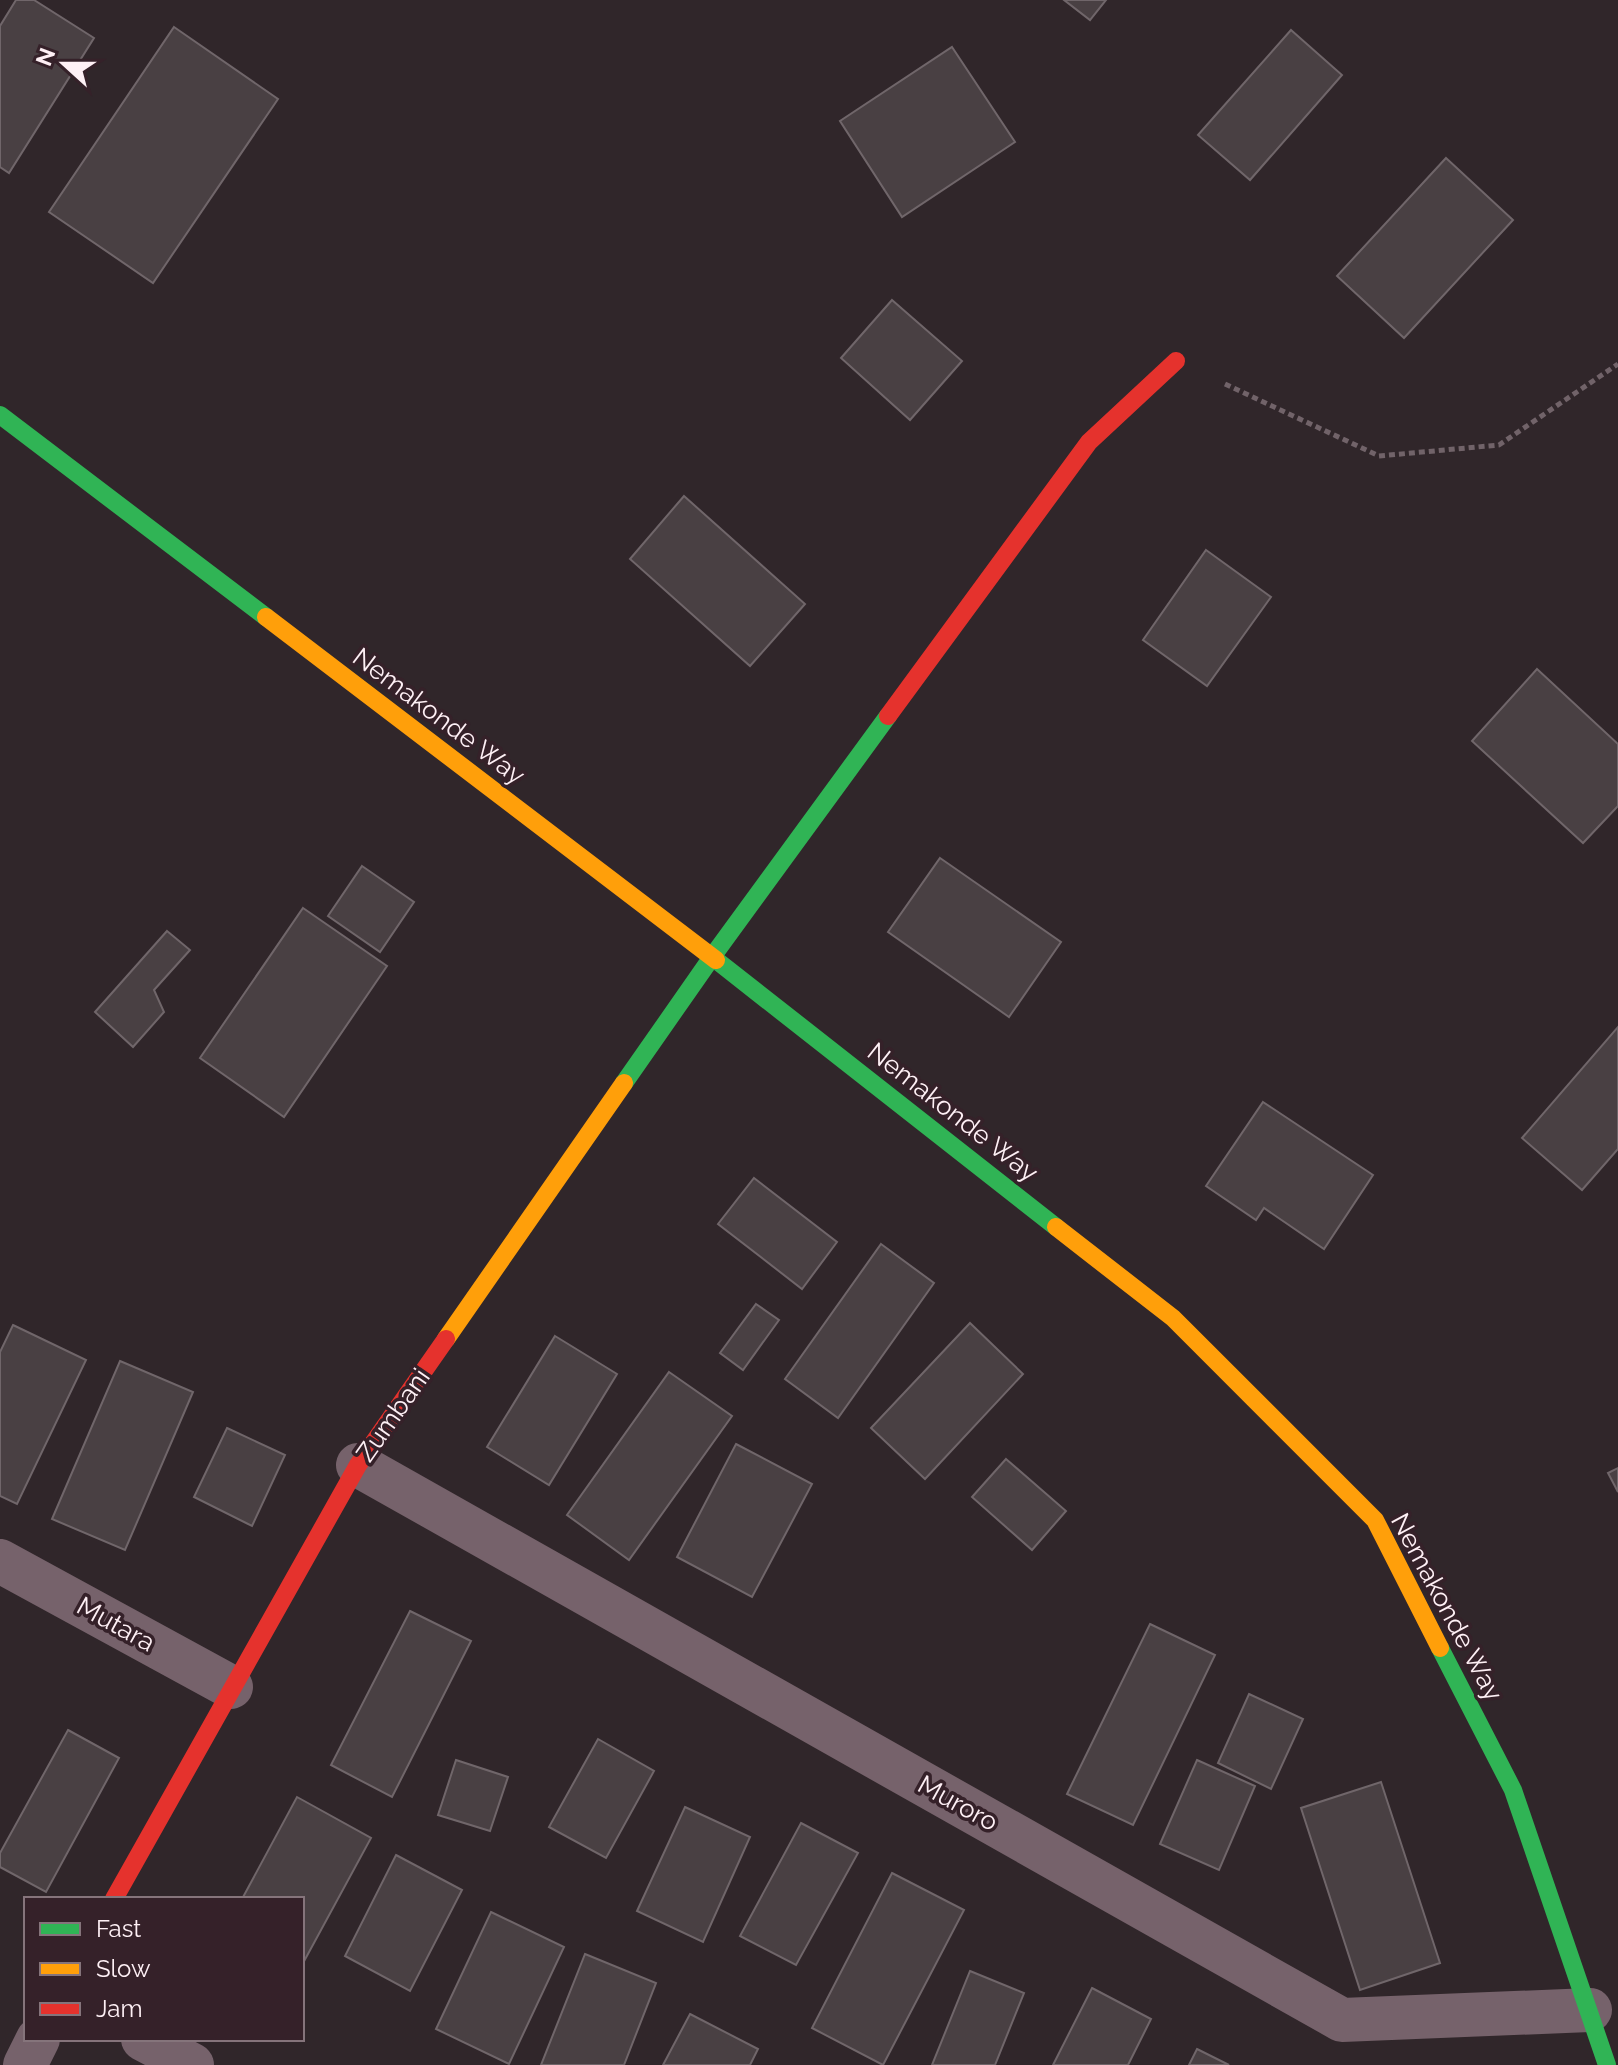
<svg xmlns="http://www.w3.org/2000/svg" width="1618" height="2065" font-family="Raleway,sans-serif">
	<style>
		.building { fill: #494043; stroke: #70666a; stroke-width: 2 }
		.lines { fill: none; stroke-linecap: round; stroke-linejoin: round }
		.path { stroke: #716369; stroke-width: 5; stroke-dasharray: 6 4; stroke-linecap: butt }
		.street { stroke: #76626b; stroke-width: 44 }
		.fast { stroke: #30b455; stroke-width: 18 }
		.slow { stroke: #ff9f0a; stroke-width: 18 }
		.jam { stroke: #e5322d; stroke-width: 18 }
		.labels { text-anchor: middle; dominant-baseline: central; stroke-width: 7; stroke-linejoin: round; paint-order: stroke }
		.street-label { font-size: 26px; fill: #fef0f5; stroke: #352129 }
	</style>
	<rect width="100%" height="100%" fill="#30262a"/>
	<!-- building -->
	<g class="building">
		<path d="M 16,0 L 34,0 L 94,38 L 9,173 L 0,167 L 0,26 Z"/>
		<path d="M 1064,0 L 1106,0 L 1090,20 Z"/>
		<path d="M 174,27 L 278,99 L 153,283 L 49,212 Z"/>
		<path d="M 1291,30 L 1342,75 L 1250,180 L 1198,135 Z"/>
		<path d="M 952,47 L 1015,142 L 902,217 L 840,121 Z"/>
		<path d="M 1446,158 L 1513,220 L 1404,338 L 1337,276 Z"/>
		<path d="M 892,300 L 962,361 L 910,420 L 841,358 Z"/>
		<path d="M 684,496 L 805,604 L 750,666 L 630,559 Z"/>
		<path d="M 1206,550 L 1271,597 L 1207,686 L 1143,640 Z"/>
		<path d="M 1537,669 L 1618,744 L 1618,806 L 1583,843 L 1472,741 Z"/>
		<path d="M 940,858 L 1061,942 L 1009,1017 L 888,932 Z"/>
		<path d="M 362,866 L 414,902 L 380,952 L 328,916 Z"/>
		<path d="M 303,908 L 387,966 L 284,1117 L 200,1058 Z"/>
		<path d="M 167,931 L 190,950 L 154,990 L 164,1012 L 133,1047 L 95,1012 Z"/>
		<path d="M 1618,1027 L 1618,1149 L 1582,1190 L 1522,1138 Z"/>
		<path d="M 1263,1102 L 1373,1175 L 1324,1249 L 1264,1208 L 1256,1220 L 1206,1186 Z"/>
		<path d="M 754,1178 L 837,1242 L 802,1289 L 718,1224 Z"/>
		<path d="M 881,1244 L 934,1283 L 838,1418 L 785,1379 Z"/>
		<path d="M 756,1304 L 779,1320 L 743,1370 L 720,1353 Z"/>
		<path d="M 970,1323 L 1023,1374 L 925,1479 L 871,1428 Z"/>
		<path d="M 13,1325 L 86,1360 L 17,1504 L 0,1496 L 0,1352 Z"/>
		<path d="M 555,1336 L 617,1374 L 549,1485 L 487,1447 Z"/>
		<path d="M 120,1361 L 193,1392 L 125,1550 L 52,1519 Z"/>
		<path d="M 669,1372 L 732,1416 L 629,1560 L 567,1515 Z"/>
		<path d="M 227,1428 L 285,1455 L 252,1526 L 194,1497 Z"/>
		<path d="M 736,1444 L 812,1484 L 752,1597 L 677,1557 Z"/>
		<path d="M 1006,1459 L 1066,1511 L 1032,1550 L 972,1497 Z"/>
		<path d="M 1618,1468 L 1618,1492 L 1608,1473 Z"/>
		<path d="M 410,1611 L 471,1641 L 392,1797 L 331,1765 Z"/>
		<path d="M 1150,1624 L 1215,1655 L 1133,1825 L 1067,1794 Z"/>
		<path d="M 1249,1694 L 1303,1719 L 1271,1789 L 1218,1763 Z"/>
		<path d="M 68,1730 L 119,1758 L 46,1892 L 0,1867 L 0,1853 Z"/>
		<path d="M 598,1739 L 654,1771 L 606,1858 L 549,1827 Z"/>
		<path d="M 456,1760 L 508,1777 L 490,1831 L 438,1815 Z"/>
		<path d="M 1197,1760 L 1255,1786 L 1219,1870 L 1160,1844 Z"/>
		<path d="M 1381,1782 L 1440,1963 L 1360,1990 L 1301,1808 Z"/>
		<path d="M 297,1797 L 371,1838 L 302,1965 L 302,1899 L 242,1899 Z"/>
		<path d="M 685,1807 L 750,1837 L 703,1942 L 637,1911 Z"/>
		<path d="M 801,1823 L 858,1853 L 796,1965 L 740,1936 Z"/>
		<path d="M 396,1855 L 462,1890 L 410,1991 L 345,1956 Z"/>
		<path d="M 892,1873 L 964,1910 L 883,2065 L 812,2028 Z"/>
		<path d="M 491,1912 L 564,1947 L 509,2064 L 436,2029 Z"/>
		<path d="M 585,1954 L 656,1983 L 624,2065 L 541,2065 Z"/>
		<path d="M 970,1971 L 1024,1993 L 995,2065 L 932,2065 Z"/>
		<path d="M 1092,1988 L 1151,2019 L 1128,2065 L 1053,2065 Z"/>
		<path d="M 690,2014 L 758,2049 L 750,2065 L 663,2065 Z"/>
		<path d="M 1197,2049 L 1229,2065 L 1189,2065 Z"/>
	</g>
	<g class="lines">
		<!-- path -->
		<path class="path" d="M 1225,384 L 1379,456 L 1499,445 L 1618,364"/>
		<!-- street -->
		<g class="street">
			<path d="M 358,1465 L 1342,2020 L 1590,2010"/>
			<path d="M 0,1561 L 231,1687"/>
			<path d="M 143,2039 L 192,2065"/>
			<path d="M 25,2065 L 38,2039"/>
		</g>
		<!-- fast -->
		<g class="fast">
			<path d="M 0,415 L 266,617"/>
			<path d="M 716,960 L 1056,1227"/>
			<path d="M 624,1083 L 712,957 L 888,716"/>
			<path d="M 1440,1648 L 1513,1790 L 1607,2065"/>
		</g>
		<!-- slow -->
		<g class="slow">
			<path d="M 266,617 L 716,960"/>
			<path d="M 1056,1227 L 1173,1318 L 1375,1520 L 1440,1648"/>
			<path d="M 446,1339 L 624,1083"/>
		</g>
		<!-- jam -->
		<g class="jam">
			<path d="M 888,716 L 1089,442 L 1176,361"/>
			<path d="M 114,1899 L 358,1465 L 446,1339"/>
		</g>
	</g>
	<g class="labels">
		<!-- street labels -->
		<g class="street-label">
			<text transform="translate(439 716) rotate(37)">Nemakonde Way</text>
			<text transform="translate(953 1112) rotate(38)">Nemakonde Way</text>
			<text transform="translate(393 1415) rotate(-55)">Zumbani</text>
			<text transform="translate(1447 1607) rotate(62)">Nemakonde Way</text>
			<text transform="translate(116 1624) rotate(29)">Mutara</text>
			<text transform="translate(958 1803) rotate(29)">Muroro</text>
		</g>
	</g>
	<!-- legend -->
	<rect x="24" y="1897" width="280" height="144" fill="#352129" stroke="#85747b" stroke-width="2"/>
	<rect x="40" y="1923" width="40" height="12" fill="#30b455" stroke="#85747b" stroke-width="2"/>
	<text x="96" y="1937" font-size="24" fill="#fef0f5">Fast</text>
	<rect x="40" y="1963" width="40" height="12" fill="#ff9f0a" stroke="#85747b" stroke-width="2"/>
	<text x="96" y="1977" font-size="24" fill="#fef0f5">Slow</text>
	<rect x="40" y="2003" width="40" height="12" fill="#e5322d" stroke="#85747b" stroke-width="2"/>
	<text x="96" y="2017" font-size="24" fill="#fef0f5">Jam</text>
	<!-- north arrow -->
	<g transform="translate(64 64) rotate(291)" stroke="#352129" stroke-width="6" paint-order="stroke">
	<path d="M0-6L14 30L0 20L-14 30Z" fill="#fef0f5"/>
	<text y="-12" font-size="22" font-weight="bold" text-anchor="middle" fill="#fef0f5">N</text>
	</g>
</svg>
